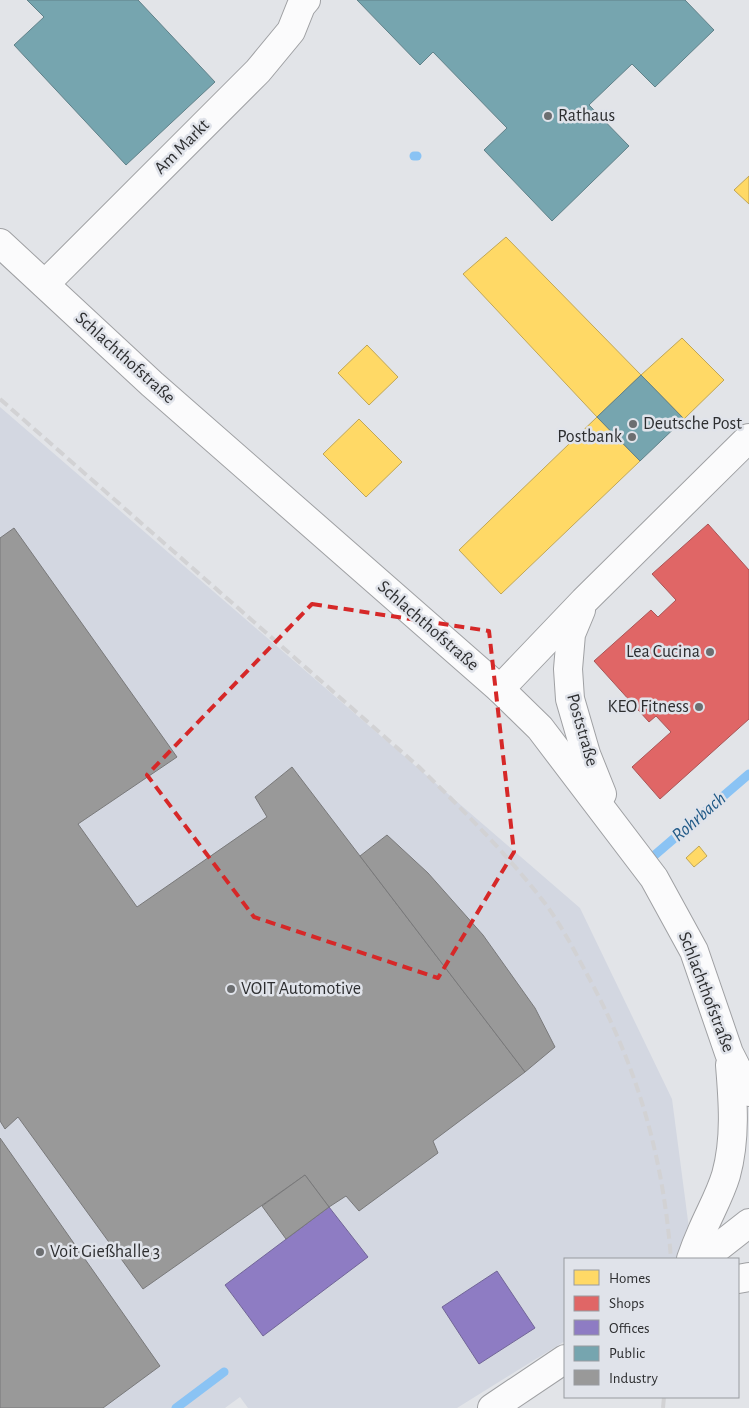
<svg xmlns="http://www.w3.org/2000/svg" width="749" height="1408" font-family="'Alegreya Sans',sans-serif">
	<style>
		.built { fill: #d3d7e1 }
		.homes { fill: #ffd966; stroke: #c0a656 }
		.shops { fill: #e06666; stroke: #aa5556 }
		.offices { fill: #8e7cc3; stroke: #716597 }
		.public { fill: #76a5af; stroke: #608189 }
		.industry { fill: #999; stroke: #79797a }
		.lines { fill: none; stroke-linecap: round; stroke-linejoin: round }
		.stream { stroke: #8ac3f4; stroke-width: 9 }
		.street-casing { stroke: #9fa0a3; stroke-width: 30 }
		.secondary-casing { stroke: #9fa0a3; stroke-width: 30 }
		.street { stroke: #fbfbfc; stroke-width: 28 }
		.secondary { stroke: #fbfbfc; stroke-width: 28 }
		.rail { stroke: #d2d2d4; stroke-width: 4; stroke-dasharray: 10 5; stroke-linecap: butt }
		.marked { fill: none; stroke: #d62828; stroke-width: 4; stroke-dasharray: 10 6; stroke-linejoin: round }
		.poi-dot { fill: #6c6e70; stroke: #e0e3ea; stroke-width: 2 }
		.labels { text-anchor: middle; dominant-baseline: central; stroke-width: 5; stroke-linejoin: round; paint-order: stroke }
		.poi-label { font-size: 18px; fill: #2d2e30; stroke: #e0e3ea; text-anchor: start }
		.street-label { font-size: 18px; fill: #2d2e30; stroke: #e0e3ea }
		.water-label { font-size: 19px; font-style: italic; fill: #215a87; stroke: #e0e3ea }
	</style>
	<rect width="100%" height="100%" fill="#e2e4e8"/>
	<!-- built -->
	<path class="built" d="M 0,407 L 580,908 L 672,1099 L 693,1259 L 565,1259 L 565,1341 L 457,1408 L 248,1408 L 240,1397 L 225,1408 L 0,1408 Z"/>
	<!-- homes -->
	<g class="homes">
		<path d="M 749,176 L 749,204 L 734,190 Z"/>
		<path d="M 506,237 L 641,375 L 597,417 L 463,274 Z"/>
		<path d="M 682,338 L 724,380 L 684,419 L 641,375 Z"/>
		<path d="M 367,345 L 398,377 L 369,405 L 338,373 Z"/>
		<path d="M 597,417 L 640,461 L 501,594 L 459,550 Z"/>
		<path d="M 359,419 L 402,462 L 366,497 L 323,454 Z"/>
		<path d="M 699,846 L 707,856 L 694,867 L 686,858 Z"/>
	</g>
	<!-- shops -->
	<path class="shops" d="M 708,524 L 749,570 L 749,719 L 660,799 L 632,767 L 671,732 L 656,716 L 649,722 L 594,661 L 651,610 L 658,617 L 676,600 L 652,574 Z"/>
	<!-- offices -->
	<g class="offices">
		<path d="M 329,1207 L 368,1257 L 263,1336 L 225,1285 Z"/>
		<path d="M 497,1271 L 535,1328 L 479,1364 L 442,1307 Z"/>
	</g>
	<!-- public -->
	<g class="public">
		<path d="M 27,0 L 138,0 L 215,82 L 126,165 L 14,45 L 44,17 Z"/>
		<path d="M 357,0 L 685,0 L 714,30 L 655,87 L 632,64 L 589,105 L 629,146 L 552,221 L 484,150 L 507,128 L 433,52 L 420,65 Z"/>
		<path d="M 641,375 L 684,419 L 640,461 L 597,417 Z"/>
	</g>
	<!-- industry -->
	<g class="industry">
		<path d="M 14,528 L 177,757 L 78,824 L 137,907 L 267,817 L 255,797 L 292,767 L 525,1072 L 433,1141 L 438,1153 L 359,1211 L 346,1196 L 329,1207 L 305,1175 L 143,1289 L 18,1117 L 5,1129 L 0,1121 L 0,538 Z"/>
		<path d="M 387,835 L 428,873 L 483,935 L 535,1008 L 555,1047 L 525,1072 L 360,856 Z"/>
		<path d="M 0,1138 L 160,1366 L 103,1408 L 0,1408 Z"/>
		<path d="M 305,1175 L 329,1207 L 286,1239 L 262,1206 Z"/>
	</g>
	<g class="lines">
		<!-- stream -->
		<g class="stream">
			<path d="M 414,156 L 417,156"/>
			<path d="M 649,860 L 749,774"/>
			<path d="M 176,1408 L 224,1372"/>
		</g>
		<defs>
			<path id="street" d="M 45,284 L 258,71 L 291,31 L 301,6 L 306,0"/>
			<g id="secondary">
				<path d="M 0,243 L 152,384 L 500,689 L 540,728 L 654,878 L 694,951 L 729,1053 L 749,1092"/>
				<path d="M 581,610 L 571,634 L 568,669 L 570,699 L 586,754 L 602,794"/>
				<path d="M 500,689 L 584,601 L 749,438"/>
				<path d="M 691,1259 C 694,1250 698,1240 702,1231 C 710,1212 720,1195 726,1175 C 736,1139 733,1101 730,1065"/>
				<path d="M 703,1259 L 749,1223"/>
				<path d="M 738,1279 L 749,1277"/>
				<path d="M 492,1408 L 565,1359"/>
			</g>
		</defs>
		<!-- street casing -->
		<use href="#street" class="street-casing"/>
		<!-- secondary casing -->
		<use href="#secondary" class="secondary-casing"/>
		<!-- street -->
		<use href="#street" class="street"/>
		<!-- secondary -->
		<use href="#secondary" class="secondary"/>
		<!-- rail -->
		<g class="rail">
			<path d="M 0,399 L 419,767 C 464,811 509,856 547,906 C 563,928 576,954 589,978 C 638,1069 663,1156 671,1259"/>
			<path d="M 663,1408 L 664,1397"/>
		</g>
	</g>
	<!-- marked area -->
	<path class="marked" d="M 312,604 L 489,631 L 514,852 L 438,978 L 254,917 L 147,775 Z"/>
	<!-- markers -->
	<g class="poi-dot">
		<circle cx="548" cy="116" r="5"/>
		<circle cx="633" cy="424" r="5"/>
		<circle cx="632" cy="437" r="5"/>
		<circle cx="710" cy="652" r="5"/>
		<circle cx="699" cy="707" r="5"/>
		<circle cx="231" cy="989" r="5"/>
		<circle cx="40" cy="1252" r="5"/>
	</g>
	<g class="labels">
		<!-- poi labels -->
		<g class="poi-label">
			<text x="558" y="116">Rathaus</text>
			<text x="643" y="424">Deutsche Post</text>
			<text x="622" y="437" text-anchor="end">Postbank</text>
			<text x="700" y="652" text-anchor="end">Lea Cucina</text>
			<text x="689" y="707" text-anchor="end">KEO Fitness</text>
			<text x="241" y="989">VOIT Automotive</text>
			<text x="50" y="1252">Voit Gießhalle 3</text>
		</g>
		<!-- street labels -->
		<g class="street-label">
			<text transform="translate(182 147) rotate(-45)">Am Markt</text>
			<text transform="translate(125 358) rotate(42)">Schlachthofstraße</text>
			<text transform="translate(428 626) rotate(41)">Schlachthofstraße</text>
			<text transform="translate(582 730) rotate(74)">Poststraße</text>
			<text transform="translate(706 992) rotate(69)">Schlachthofstraße</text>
		</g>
		<!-- water labels -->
		<g class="water-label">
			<text transform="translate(699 817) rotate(-41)">Rohrbach</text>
		</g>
	</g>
	<!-- legend -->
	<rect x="564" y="1258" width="175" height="140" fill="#e0e3ea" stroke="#989ba0"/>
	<rect x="574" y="1270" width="25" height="15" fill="#ffd966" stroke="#989ba0"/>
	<text x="609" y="1283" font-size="15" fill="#2d2e30">Homes</text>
	<rect x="574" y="1296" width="25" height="15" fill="#e06666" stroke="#989ba0"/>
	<text x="609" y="1308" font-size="15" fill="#2d2e30">Shops</text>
	<rect x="574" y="1320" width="25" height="15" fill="#8e7cc3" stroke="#989ba0"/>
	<text x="609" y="1333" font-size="15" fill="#2d2e30">Offices</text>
	<rect x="574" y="1346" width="25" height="15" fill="#76a5af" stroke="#989ba0"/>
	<text x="609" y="1358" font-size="15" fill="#2d2e30">Public</text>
	<rect x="574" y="1370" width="25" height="15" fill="#999999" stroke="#989ba0"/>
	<text x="609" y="1383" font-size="15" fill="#2d2e30">Industry</text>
</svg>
